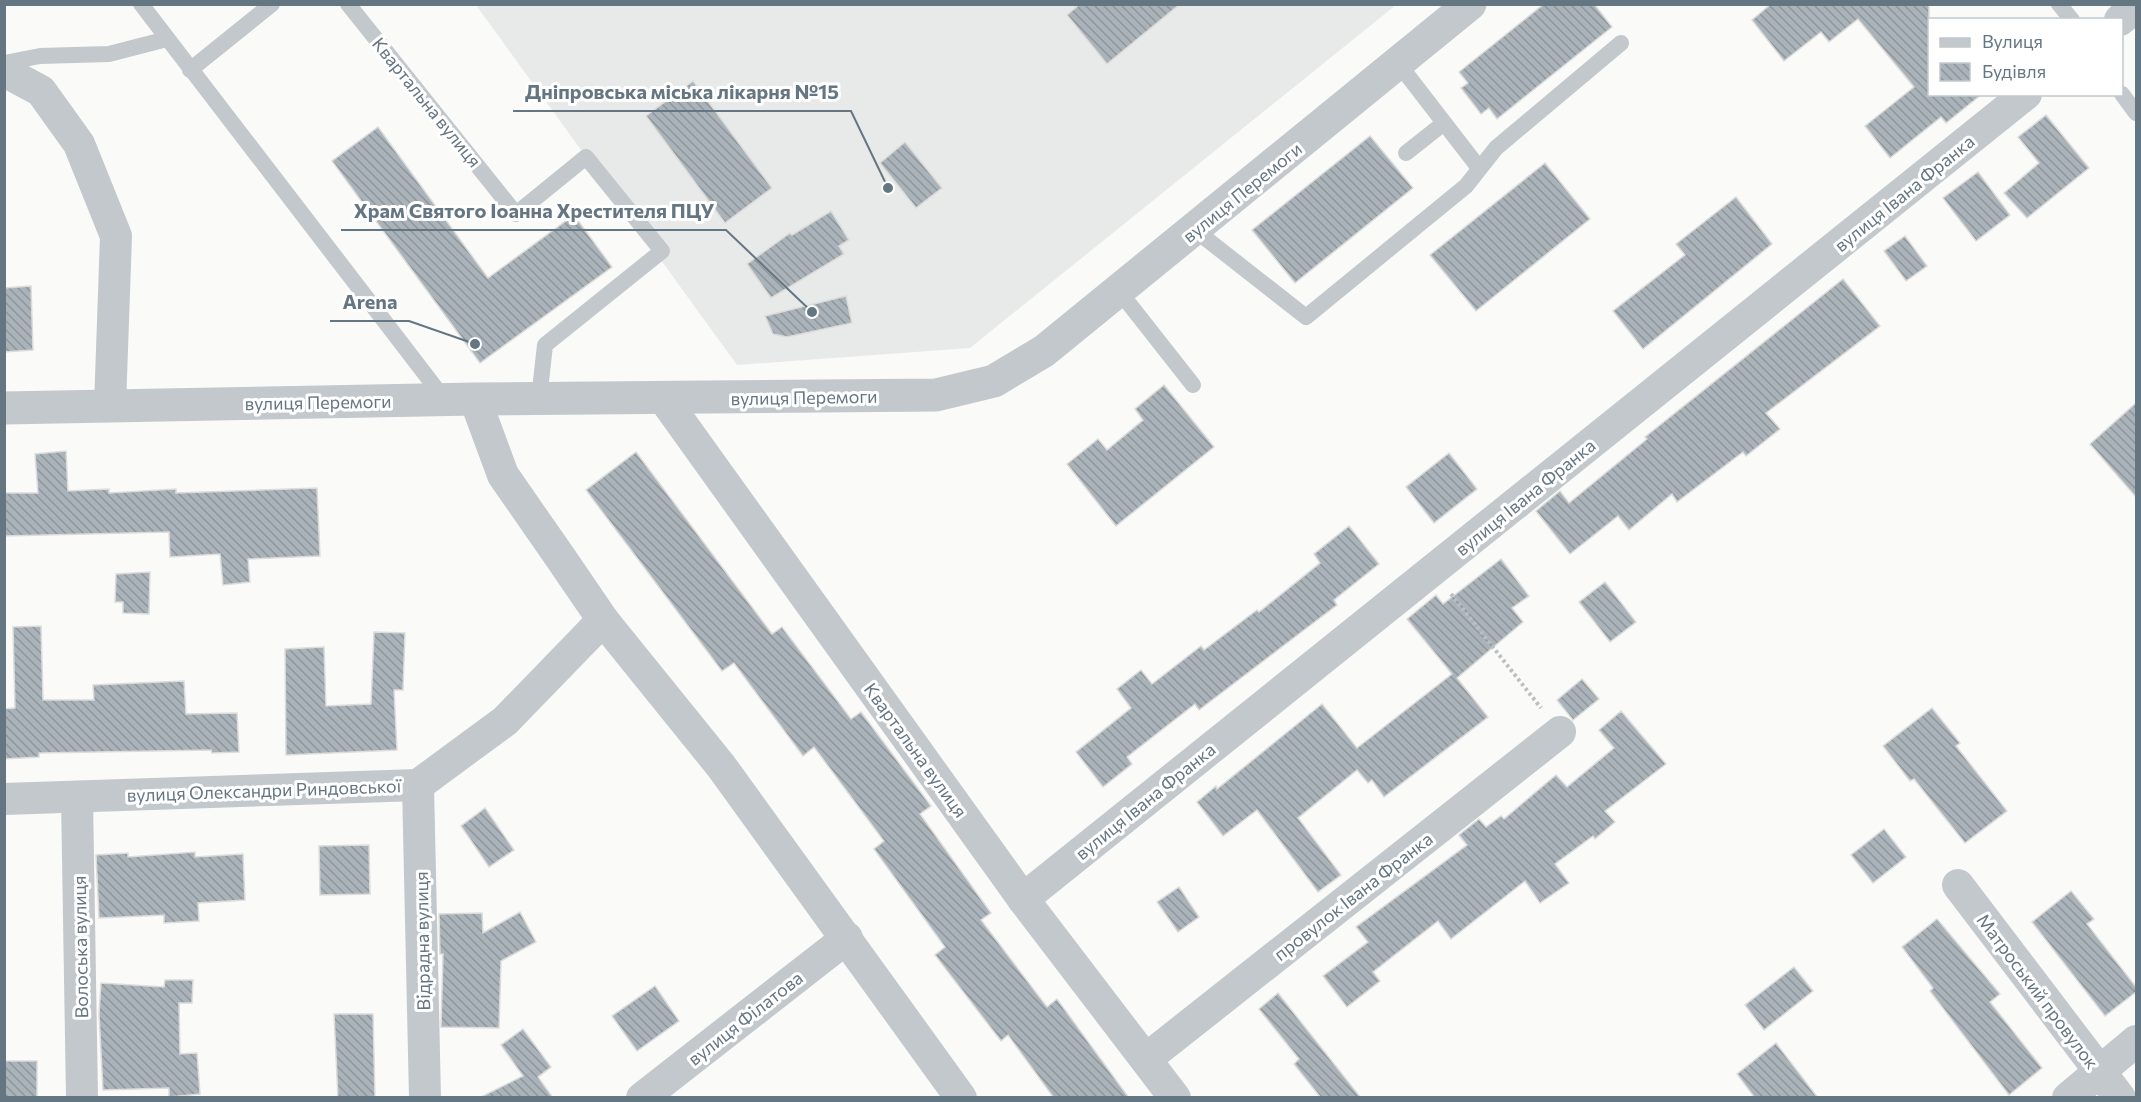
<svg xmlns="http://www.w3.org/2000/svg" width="2141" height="1102" font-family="Commissioner,sans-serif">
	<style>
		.built { fill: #e8e9e9 }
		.building { fill: url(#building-back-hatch); stroke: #dcdcda; stroke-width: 1.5 }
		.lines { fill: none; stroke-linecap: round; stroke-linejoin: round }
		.path { stroke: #bbbfc2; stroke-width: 4; stroke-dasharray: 3 3; stroke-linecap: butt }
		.service { stroke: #c3c8cc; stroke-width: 16 }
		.minor { stroke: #c3c8cc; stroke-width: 32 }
		.tertiary { stroke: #c3c8cc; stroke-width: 33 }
		.labels { text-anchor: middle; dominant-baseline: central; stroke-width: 6; stroke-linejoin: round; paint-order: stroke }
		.street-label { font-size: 18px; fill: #657683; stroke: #fff }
		.leader { fill: none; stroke: #657683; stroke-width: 2 }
		.callout-dot { fill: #657683; stroke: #fff; stroke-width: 2 }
		.callout-label { font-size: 20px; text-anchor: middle; font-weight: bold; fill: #657683; stroke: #fff; stroke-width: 6; stroke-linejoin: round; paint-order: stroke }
	</style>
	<defs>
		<pattern id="building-back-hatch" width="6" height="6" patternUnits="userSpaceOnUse" patternTransform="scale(1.5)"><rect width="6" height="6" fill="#aab3b9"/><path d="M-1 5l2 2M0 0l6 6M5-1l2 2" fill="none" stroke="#8e969c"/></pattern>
	</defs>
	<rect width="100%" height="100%" fill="#fafaf8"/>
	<!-- built -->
	<path class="built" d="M 476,5 L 1396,5 L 970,348 L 737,365 Z"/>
	<!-- building -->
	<g class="building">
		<path d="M 1080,4 L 1180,4 L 1107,64 L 1067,15 Z"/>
		<path d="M 1544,4 L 1594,4 L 1612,27 L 1497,119 L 1489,108 L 1481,114 L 1461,88 L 1468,83 L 1459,72 Z"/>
		<path d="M 1771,4 L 1929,4 L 1929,94 L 1982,94 L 1946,123 L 1941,117 L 1890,158 L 1865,126 L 1914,87 L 1858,19 L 1829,42 L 1821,32 L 1784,61 L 1752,20 Z"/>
		<path d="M 693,81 L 772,188 L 725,223 L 646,116 Z"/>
		<path d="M 2046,115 L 2089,168 L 2027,218 L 2004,193 L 2039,163 L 2018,137 Z"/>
		<path d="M 378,127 L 488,278 L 574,215 L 612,267 L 480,363 L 332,161 Z"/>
		<path d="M 1370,136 L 1413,188 L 1295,283 L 1252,230 Z"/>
		<path d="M 905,142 L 942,188 L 916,208 L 880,163 Z"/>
		<path d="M 1545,163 L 1590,219 L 1476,311 L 1430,255 Z"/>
		<path d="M 1978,172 L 2010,215 L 1976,241 L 1943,198 Z"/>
		<path d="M 1736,197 L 1772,244 L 1643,349 L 1613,311 L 1685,255 L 1676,244 Z"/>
		<path d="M 831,211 L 849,240 L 839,246 L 844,254 L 771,298 L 747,264 L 790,233 L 792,235 Z"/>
		<path d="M 1905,236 L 1927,266 L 1906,281 L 1884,251 Z"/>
		<path d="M 1843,279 L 1880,326 L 1766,413 L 1780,429 L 1746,456 L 1743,452 L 1677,502 L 1672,494 L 1629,530 L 1618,516 L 1570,554 L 1536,511 L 1560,491 L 1569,503 L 1647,439 L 1645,437 Z"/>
		<path d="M 31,286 L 33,350 L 4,352 L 4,288 Z"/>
		<path d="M 846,296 L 852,323 L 787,337 L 773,334 L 765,316 Z"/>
		<path d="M 1164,385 L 1214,447 L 1116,526 L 1067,464 L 1098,439 L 1107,450 L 1143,420 L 1135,409 Z"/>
		<path d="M 2136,403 L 2136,497 L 2090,444 Z"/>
		<path d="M 66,451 L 68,491 L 109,489 L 109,493 L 176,489 L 176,493 L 317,488 L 320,556 L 248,559 L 250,582 L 223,585 L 220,554 L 170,557 L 169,532 L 4,536 L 4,493 L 38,493 L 35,454 Z"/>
		<path d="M 636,452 L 772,634 L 782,627 L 851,719 L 861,712 L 931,806 L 920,814 L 991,913 L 981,920 L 1047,1007 L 1057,999 L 1129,1098 L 1054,1098 L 1008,1035 L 1001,1041 L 935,955 L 945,947 L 874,849 L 884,841 L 814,747 L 803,756 L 734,663 L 722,671 L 586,490 Z"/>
		<path d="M 1449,453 L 1477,489 L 1434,523 L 1406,487 Z"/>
		<path d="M 1349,526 L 1379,564 L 1334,600 L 1337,605 L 1304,630 L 1199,710 L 1195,704 L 1127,757 L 1132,764 L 1103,787 L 1076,752 L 1131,708 L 1117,689 L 1141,670 L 1152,684 L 1201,646 L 1204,650 L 1257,610 L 1259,612 L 1320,563 L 1314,554 Z"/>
		<path d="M 1501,559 L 1529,596 L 1512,608 L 1523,622 L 1457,678 L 1488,717 L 1384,797 L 1372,780 L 1368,783 L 1357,770 L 1298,818 L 1341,875 L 1318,892 L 1257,810 L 1223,836 L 1197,802 L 1216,786 L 1217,789 L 1322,704 L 1357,748 L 1452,674 L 1407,619 L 1436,595 L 1443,604 Z"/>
		<path d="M 150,572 L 149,614 L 123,613 L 123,602 L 115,602 L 116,574 Z"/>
		<path d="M 1605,582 L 1636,622 L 1610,642 L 1579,602 Z"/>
		<path d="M 41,626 L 43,700 L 94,700 L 93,685 L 184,681 L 186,714 L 237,713 L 239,752 L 212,753 L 211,750 L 39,753 L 39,757 L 4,759 L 4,709 L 15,708 L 13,627 Z"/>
		<path d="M 374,632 L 405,633 L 403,690 L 394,690 L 397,750 L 286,755 L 285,649 L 324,647 L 326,706 L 371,704 Z"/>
		<path d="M 1582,679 L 1599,699 L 1573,720 L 1557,700 Z"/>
		<path d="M 1932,708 L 1960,743 L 1956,746 L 2007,811 L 1965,843 L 1914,779 L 1910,781 L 1883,746 Z"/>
		<path d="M 1621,711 L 1666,764 L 1605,811 L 1615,822 L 1595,839 L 1593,836 L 1555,864 L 1569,883 L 1540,903 L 1525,881 L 1451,939 L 1438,921 L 1373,972 L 1380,981 L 1347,1007 L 1323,976 L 1368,942 L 1356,927 L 1467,845 L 1459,835 L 1479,819 L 1486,827 L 1501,816 L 1504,819 L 1556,775 L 1567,787 L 1614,748 L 1599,730 Z"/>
		<path d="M 485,808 L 514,850 L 489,867 L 461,826 Z"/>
		<path d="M 1884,829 L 1906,857 L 1873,883 L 1851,855 Z"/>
		<path d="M 369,845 L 370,894 L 320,895 L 319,846 Z"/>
		<path d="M 195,852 L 195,857 L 243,854 L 245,900 L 198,903 L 199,921 L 164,923 L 164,915 L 99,918 L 96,855 L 128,853 L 128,857 Z"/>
		<path d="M 1179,887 L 1199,917 L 1178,932 L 1157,902 Z"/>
		<path d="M 2071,891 L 2094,919 L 2087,924 L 2136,987 L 2136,992 L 2105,1016 L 2032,922 Z"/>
		<path d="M 520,912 L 536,942 L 501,961 L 499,1028 L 441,1027 L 443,954 L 440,954 L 439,914 L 482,913 L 483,933 Z"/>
		<path d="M 1937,919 L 2000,994 L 1990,1002 L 2042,1068 L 2009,1095 L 1930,991 L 1933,988 L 1902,947 Z"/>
		<path d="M 1794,967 L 1813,991 L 1764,1030 L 1745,1005 Z"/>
		<path d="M 165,980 L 193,980 L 192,1003 L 179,1003 L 180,1054 L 197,1053 L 200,1094 L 169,1097 L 169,1088 L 103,1090 L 99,1014 L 101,983 L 164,987 Z"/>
		<path d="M 655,986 L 679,1021 L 637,1051 L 612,1016 Z"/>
		<path d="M 1278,993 L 1361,1098 L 1321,1098 L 1294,1064 L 1299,1059 L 1259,1009 Z"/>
		<path d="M 334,1014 L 373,1014 L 375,1098 L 338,1098 Z"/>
		<path d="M 523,1029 L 551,1067 L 538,1077 L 553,1098 L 479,1098 L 523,1076 L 501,1045 Z"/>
		<path d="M 1776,1043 L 1818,1098 L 1755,1098 L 1737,1074 Z"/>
		<rect x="4" y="1061" width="33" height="37"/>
	</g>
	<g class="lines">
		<!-- path -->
		<path class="path" d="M 1451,594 L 1541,708"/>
		<!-- service -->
		<g class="service">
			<path d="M 141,4 L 445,400"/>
			<path d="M 348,4 L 516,214 L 586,157 L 662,251 L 545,345 L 539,399"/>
			<path d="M 2059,4 L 2072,20"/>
			<path d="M 4,63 L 40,56 L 109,54 L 167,39"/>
			<path d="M 1398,63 L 1479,168"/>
			<path d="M 190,70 L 272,4"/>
			<path d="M 2122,94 L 2136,113"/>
			<path d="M 1406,153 L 1444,123"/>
			<path d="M 1195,230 L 1306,317 L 1466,186 L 1496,148 L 1621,43"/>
			<path d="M 1119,291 L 1193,385"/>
		</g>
		<!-- minor -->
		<g class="minor">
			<path d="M 2120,20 L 2136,6"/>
			<path d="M 4,71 L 41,91 L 79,144 L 116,236 L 110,406"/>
			<path d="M 475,399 L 503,475 L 560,557 L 603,620 L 721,766 L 961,1098"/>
			<path d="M 664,399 L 1023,899 L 1175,1098"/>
			<path d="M 418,785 L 425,1098"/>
			<path d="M 77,797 L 82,1098"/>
			<path d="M 4,799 L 418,785 L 505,721 L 603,620"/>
			<path d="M 1958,885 L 2120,1098"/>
			<path d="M 1023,899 L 2026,94"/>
			<path d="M 1146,1059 L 1560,732"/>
			<path d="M 642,1098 L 847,938"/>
			<path d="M 2068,1098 L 2136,1041"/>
		</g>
		<!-- tertiary -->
		<path class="tertiary" d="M 4,408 L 475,399 L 936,395 L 994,381 L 1044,351 L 1470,4"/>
	</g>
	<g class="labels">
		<!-- street labels -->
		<g class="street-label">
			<text transform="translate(427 102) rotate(51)">Квартальна вулиця</text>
			<text transform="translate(1242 192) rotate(-39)">вулиця Перемоги</text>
			<text transform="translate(1904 193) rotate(-39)">вулиця Івана Франка</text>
			<text transform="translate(804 397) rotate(-1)">вулиця Перемоги</text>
			<text transform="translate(318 402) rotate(-1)">вулиця Перемоги</text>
			<text transform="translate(1525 497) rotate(-39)">вулиця Івана Франка</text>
			<text transform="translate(916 750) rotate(54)">Квартальна вулиця</text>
			<text transform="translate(264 790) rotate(-2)">вулиця Олександри Риндовської</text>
			<text transform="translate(1145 801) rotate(-39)">вулиця Івана Франка</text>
			<text transform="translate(1353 896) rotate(-38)">провулок Івана Франка</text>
			<text transform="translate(422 941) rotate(-91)">Відрадна вулиця</text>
			<text transform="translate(80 947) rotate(-91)">Волоська вулиця</text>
			<text transform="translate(2038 991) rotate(53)">Матроський провулок</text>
			<text transform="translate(745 1018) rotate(-38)">вулиця Філатова</text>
		</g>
	</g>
	<!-- callouts -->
	<path class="leader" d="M888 188L851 111H513M812 312L726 230H341M475 344L409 321H330"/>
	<g class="callout-dot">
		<circle cx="888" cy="188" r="6"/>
		<circle cx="812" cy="312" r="6"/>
		<circle cx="475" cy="344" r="6"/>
	</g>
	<g class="callout-label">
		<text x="682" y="99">Дніпровська міська лікарня №15</text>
		<text x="534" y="218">Храм Святого Іоанна Хрестителя ПЦУ</text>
		<text x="370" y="309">Arena</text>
	</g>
	<!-- border -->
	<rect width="2141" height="1102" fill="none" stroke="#657683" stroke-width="12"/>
	<!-- legend -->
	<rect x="1928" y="18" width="195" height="78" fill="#ffffff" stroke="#c1c8cd" stroke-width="1.5"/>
	<rect x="1940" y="38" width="30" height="9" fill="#c3c8cc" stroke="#c1c8cd" stroke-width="1.5"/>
	<text x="1982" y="48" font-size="18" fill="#657683">Вулиця</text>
	<rect x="1940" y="63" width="30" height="18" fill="url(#building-back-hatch)" stroke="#c1c8cd" stroke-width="1.5"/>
	<text x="1982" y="78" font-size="18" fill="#657683">Будівля</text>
</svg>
